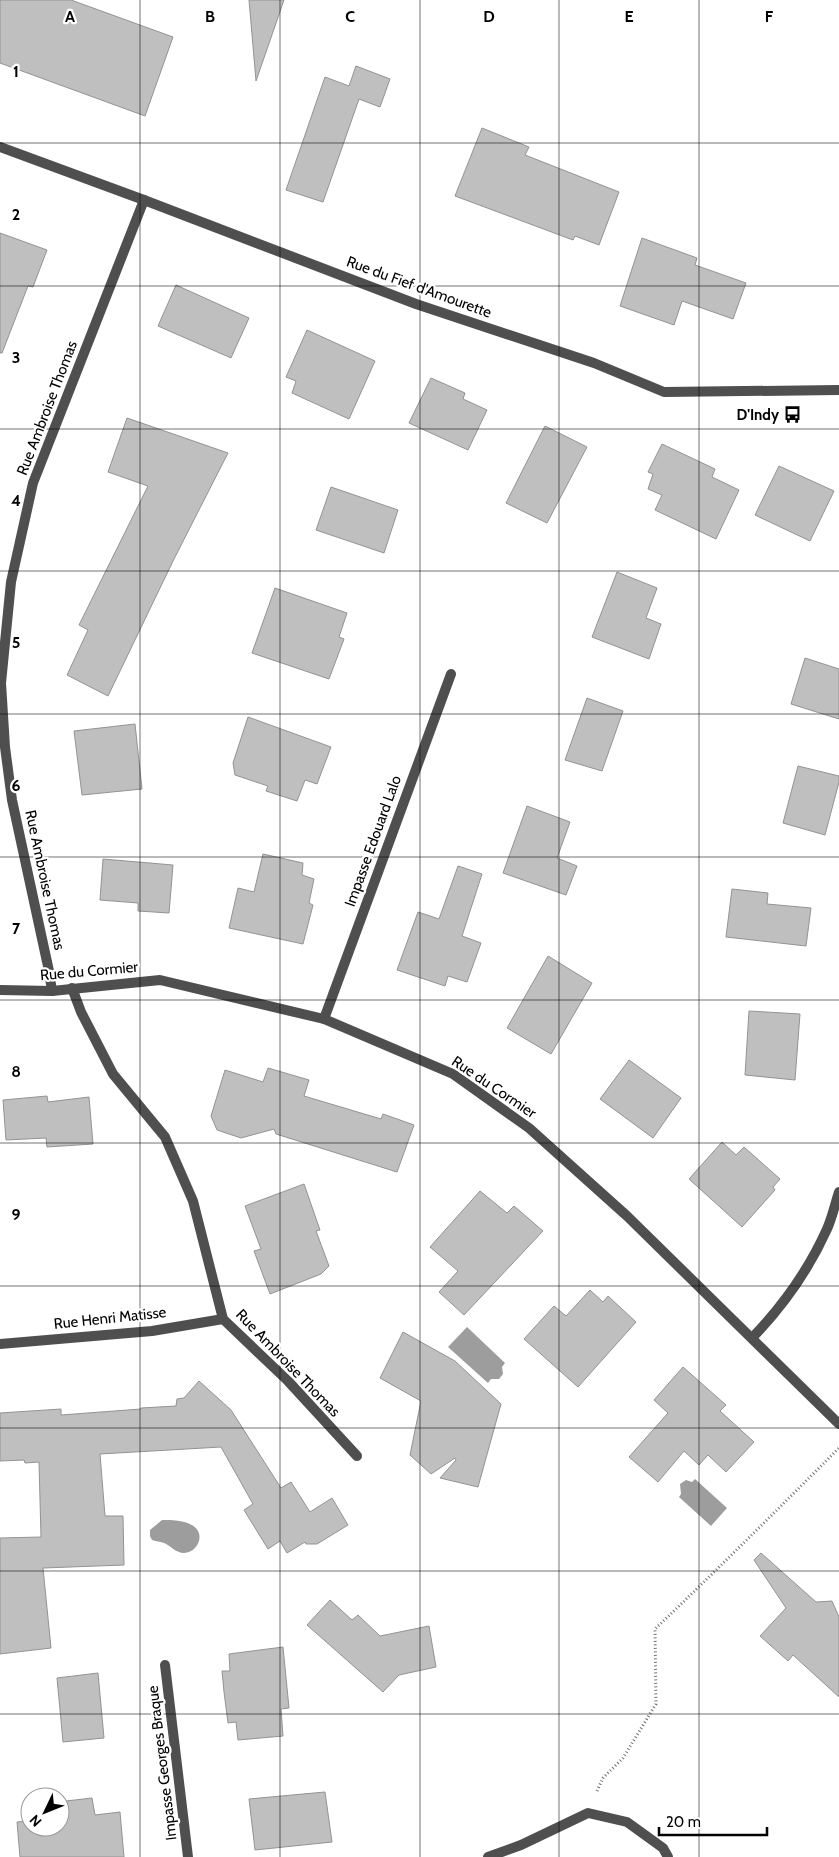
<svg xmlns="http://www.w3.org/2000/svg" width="839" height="1857" font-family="Cabin,sans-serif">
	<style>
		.water { fill: #9d9d9d }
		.building { fill: #bfbfbf; stroke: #939393 }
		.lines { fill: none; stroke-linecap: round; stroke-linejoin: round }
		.path { stroke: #717171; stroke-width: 3; stroke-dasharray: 1 2.5; stroke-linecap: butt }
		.minor { stroke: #4f4f4f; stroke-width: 10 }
		.grid { fill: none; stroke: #000; stroke-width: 1; stroke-opacity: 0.55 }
		.labels { text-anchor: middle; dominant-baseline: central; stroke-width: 4.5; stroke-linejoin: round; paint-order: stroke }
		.street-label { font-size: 15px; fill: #000; stroke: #fff }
		.poi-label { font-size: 15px; font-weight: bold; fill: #000; stroke: #fff; text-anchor: end }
		.grid-label { font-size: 16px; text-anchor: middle; font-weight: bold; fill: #000; stroke: #fff; stroke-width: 4.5; stroke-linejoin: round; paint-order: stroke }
	</style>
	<rect width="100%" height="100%" fill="#fff"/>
	<!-- water -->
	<g class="water">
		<path d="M 467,1327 L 505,1363 L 502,1367 L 503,1374 L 499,1379 L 491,1379 L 488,1383 L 448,1347 Z"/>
		<path d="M 695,1479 L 727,1508 L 711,1526 L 679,1497 L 681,1494 L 680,1484 L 686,1480 L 692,1482 Z"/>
		<path d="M 162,1520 C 172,1520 192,1520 198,1531 C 203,1540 195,1553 184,1553 C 176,1553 171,1546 164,1543 C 159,1541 157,1542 152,1540 L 150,1536 L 150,1530 Z"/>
	</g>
	<!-- building -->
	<g class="building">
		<path d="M 0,0 L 71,0 L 173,37 L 145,116 L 0,63 Z"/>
		<path d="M 249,0 L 284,0 L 256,81 Z"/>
		<path d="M 356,66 L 390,79 L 380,107 L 359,99 L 323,202 L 286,190 L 325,77 L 349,86 Z"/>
		<path d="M 482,128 L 529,147 L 525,155 L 619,192 L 599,245 L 575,236 L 573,240 L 455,196 Z"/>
		<path d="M 0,233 L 47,250 L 33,287 L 28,286 L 2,353 L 0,353 Z"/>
		<path d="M 642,238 L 697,258 L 695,265 L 746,283 L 733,319 L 682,301 L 674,325 L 620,306 Z"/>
		<path d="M 176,285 L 249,318 L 231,358 L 158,326 Z"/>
		<path d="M 307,330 L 375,361 L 349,419 L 292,393 L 296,381 L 286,377 Z"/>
		<path d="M 431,378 L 465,393 L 463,399 L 487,410 L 468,450 L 409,423 Z"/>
		<path d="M 127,418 L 228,453 L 174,559 L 108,696 L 67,675 L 88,630 L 79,625 L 148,486 L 108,472 Z"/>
		<path d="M 545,426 L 587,447 L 547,523 L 506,503 Z"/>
		<path d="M 662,444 L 715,469 L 712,477 L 739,490 L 716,539 L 655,510 L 662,495 L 648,489 L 653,474 L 648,472 Z"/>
		<path d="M 779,466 L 834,491 L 810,541 L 755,515 Z"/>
		<path d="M 331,487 L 398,510 L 384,553 L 316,530 Z"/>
		<path d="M 617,572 L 657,588 L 646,618 L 661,624 L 649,659 L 592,637 Z"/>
		<path d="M 275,588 L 347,613 L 339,637 L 344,639 L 329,679 L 252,653 Z"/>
		<path d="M 805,658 L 839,669 L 839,719 L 791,704 Z"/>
		<path d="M 587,698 L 623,711 L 602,771 L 565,760 Z"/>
		<path d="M 248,717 L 331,747 L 317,784 L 305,780 L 297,801 L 266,791 L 268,786 L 235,775 L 233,763 Z"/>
		<path d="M 135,724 L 142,789 L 82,795 L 74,731 Z"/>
		<path d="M 798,766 L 839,776 L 839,782 L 825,835 L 783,823 Z"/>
		<path d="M 527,806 L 570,822 L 557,858 L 577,866 L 566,895 L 503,873 Z"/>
		<path d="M 263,854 L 303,863 L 302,875 L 314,879 L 309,903 L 313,905 L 303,944 L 229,928 L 238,888 L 254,892 Z"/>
		<path d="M 103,859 L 173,865 L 169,913 L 138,911 L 138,903 L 100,900 Z"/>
		<path d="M 458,866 L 482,874 L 462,936 L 481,943 L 467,982 L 448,976 L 445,986 L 397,970 L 418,912 L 439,919 Z"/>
		<path d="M 732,889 L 768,893 L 767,904 L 811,908 L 806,946 L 726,937 Z"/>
		<path d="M 548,956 L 592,983 L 551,1054 L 507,1028 Z"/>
		<path d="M 749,1011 L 800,1014 L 795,1080 L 745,1075 Z"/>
		<path d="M 629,1060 L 681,1098 L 653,1138 L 600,1099 Z"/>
		<path d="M 268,1068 L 309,1080 L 304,1096 L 381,1119 L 383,1114 L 414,1125 L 397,1172 L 276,1134 L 274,1129 L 241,1138 L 217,1130 L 211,1116 L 225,1070 L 263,1082 Z"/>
		<path d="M 47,1096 L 48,1102 L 89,1097 L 93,1144 L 47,1147 L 46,1138 L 6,1140 L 3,1100 Z"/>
		<path d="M 722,1142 L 736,1155 L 744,1147 L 780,1179 L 773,1187 L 775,1190 L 742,1227 L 689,1179 Z"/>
		<path d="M 304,1184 L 320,1230 L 316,1231 L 329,1266 L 321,1274 L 270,1294 L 254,1251 L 261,1249 L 245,1206 Z"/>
		<path d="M 480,1191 L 507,1213 L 514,1206 L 543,1231 L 464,1315 L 439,1292 L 458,1271 L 430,1247 Z"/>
		<path d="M 590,1290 L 603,1302 L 608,1296 L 636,1322 L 578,1387 L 524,1339 L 554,1306 L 566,1316 Z"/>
		<path d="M 403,1332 L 455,1361 L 501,1404 L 478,1487 L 440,1478 L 456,1460 L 455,1458 L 431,1474 L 410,1455 L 421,1401 L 380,1378 Z"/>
		<path d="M 683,1367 L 726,1405 L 720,1411 L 754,1442 L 726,1472 L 708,1455 L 699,1465 L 684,1451 L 658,1482 L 629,1457 L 668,1413 L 654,1400 Z"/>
		<path d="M 199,1381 L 231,1410 L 281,1488 L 291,1482 L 310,1512 L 332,1498 L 348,1525 L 317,1544 L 306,1544 L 305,1542 L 287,1553 L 280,1541 L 268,1549 L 244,1510 L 253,1504 L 221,1447 L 100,1454 L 105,1516 L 123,1516 L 124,1565 L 43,1568 L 51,1648 L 0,1654 L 0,1538 L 41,1537 L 39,1462 L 25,1463 L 24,1460 L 0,1461 L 0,1413 L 61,1409 L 61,1415 L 141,1409 L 141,1408 L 176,1406 L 177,1399 L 184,1398 Z"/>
		<path d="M 761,1553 L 816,1602 L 832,1601 L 839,1617 L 839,1697 L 793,1655 L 788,1661 L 760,1636 L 786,1608 L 754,1560 Z"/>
		<path d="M 330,1600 L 352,1620 L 358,1615 L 380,1636 L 429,1626 L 436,1667 L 399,1675 L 383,1692 L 307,1625 Z"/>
		<path d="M 283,1647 L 289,1708 L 281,1709 L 283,1736 L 238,1740 L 236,1722 L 228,1723 L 224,1692 L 222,1671 L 230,1671 L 229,1654 Z"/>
		<path d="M 98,1673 L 104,1738 L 63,1742 L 57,1678 Z"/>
		<path d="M 325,1792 L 332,1842 L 255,1850 L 249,1799 Z"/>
		<path d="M 92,1798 L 95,1815 L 120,1812 L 124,1857 L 20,1857 L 17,1822 L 30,1821 L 30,1827 L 60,1827 L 60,1818 L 68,1817 L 66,1801 Z"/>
	</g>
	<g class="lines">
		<!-- path -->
		<path class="path" d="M 597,1791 L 603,1778 L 623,1758 L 656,1704 L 655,1629 C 717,1570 778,1509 839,1448"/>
		<!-- minor -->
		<g class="minor">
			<path d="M 0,147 L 144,200 L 416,304 L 594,363 L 664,392 L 839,390"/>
			<path d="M 72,988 L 81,1012 L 113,1074 L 165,1137 L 193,1201 L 223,1319 L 288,1381 L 357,1456"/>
			<path d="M 0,990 L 52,991 L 160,980 L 324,1019 L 453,1074 L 529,1128 L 627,1216 L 839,1424"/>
			<path d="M 52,991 L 49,971 L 12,800 L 5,747 L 1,683 L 11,582 L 33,483 L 144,200"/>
			<path d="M 324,1019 L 451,674"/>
			<path d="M 752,1338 C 783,1306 809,1269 827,1229 C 832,1218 835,1204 839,1192"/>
			<path d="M 0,1344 L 152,1331 L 223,1319"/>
			<path d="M 165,1665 L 188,1857"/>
			<path d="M 488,1857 L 521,1845 L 588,1813 L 627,1822 L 663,1848 L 668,1857"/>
		</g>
	</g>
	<!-- grid -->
	<path class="grid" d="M 140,0 L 140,1857M 280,0 L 280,1857M 420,0 L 420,1857M 559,0 L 559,1857M 699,0 L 699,1857M 0,143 L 839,143M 0,286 L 839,286M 0,429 L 839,429M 0,571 L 839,571M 0,714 L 839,714M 0,857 L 839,857M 0,1000 L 839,1000M 0,1143 L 839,1143M 0,1286 L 839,1286M 0,1428 L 839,1428M 0,1571 L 839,1571M 0,1714 L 839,1714"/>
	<!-- icons -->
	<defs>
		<symbol id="bus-bare" viewBox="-9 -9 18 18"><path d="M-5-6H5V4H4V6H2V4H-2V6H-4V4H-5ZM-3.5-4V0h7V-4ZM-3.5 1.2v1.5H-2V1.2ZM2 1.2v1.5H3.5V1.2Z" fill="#000" stroke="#fff" stroke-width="2.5" paint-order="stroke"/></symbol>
	</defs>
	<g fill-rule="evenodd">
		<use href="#bus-bare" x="780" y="402" width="25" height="25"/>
	</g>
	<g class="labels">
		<!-- street labels -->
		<g class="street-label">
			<text transform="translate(419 287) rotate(20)">Rue du Fief d'Amourette</text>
			<text transform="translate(47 408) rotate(-69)">Rue Ambroise Thomas</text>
			<text transform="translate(373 841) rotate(-70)">Impasse Edouard Lalo</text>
			<text transform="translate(45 880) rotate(78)">Rue Ambroise Thomas</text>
			<text transform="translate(89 971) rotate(-5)">Rue du Cormier</text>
			<text transform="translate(494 1087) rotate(34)">Rue du Cormier</text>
			<text transform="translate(110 1318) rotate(-6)">Rue Henri Matisse</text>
			<text transform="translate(288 1363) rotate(46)">Rue Ambroise Thomas</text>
			<text transform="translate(162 1763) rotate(-97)">Impasse Georges Braque</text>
		</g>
		<!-- poi labels -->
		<g class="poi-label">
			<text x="779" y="415">D'Indy</text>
		</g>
	</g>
	<g class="grid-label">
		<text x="70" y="22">A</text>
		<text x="210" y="22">B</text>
		<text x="350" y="22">C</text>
		<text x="489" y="22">D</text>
		<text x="629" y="22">E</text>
		<text x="769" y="22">F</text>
		<text x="16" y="77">1</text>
		<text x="16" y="220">2</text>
		<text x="16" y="363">3</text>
		<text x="16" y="506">4</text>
		<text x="16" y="648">5</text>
		<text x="16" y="791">6</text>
		<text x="16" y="934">7</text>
		<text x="16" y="1077">8</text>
		<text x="16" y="1220">9</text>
	</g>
	<!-- north arrow -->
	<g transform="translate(45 1812) rotate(227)"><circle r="24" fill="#ffffff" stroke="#999999"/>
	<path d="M0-4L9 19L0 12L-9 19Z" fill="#000000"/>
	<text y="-8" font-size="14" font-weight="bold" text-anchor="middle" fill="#000000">N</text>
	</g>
	<!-- scale -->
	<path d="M659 1827v8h108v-8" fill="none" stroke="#000000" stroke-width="2.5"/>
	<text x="666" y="1827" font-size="15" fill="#000000" stroke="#ffffff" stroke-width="4" paint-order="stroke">20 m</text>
</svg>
